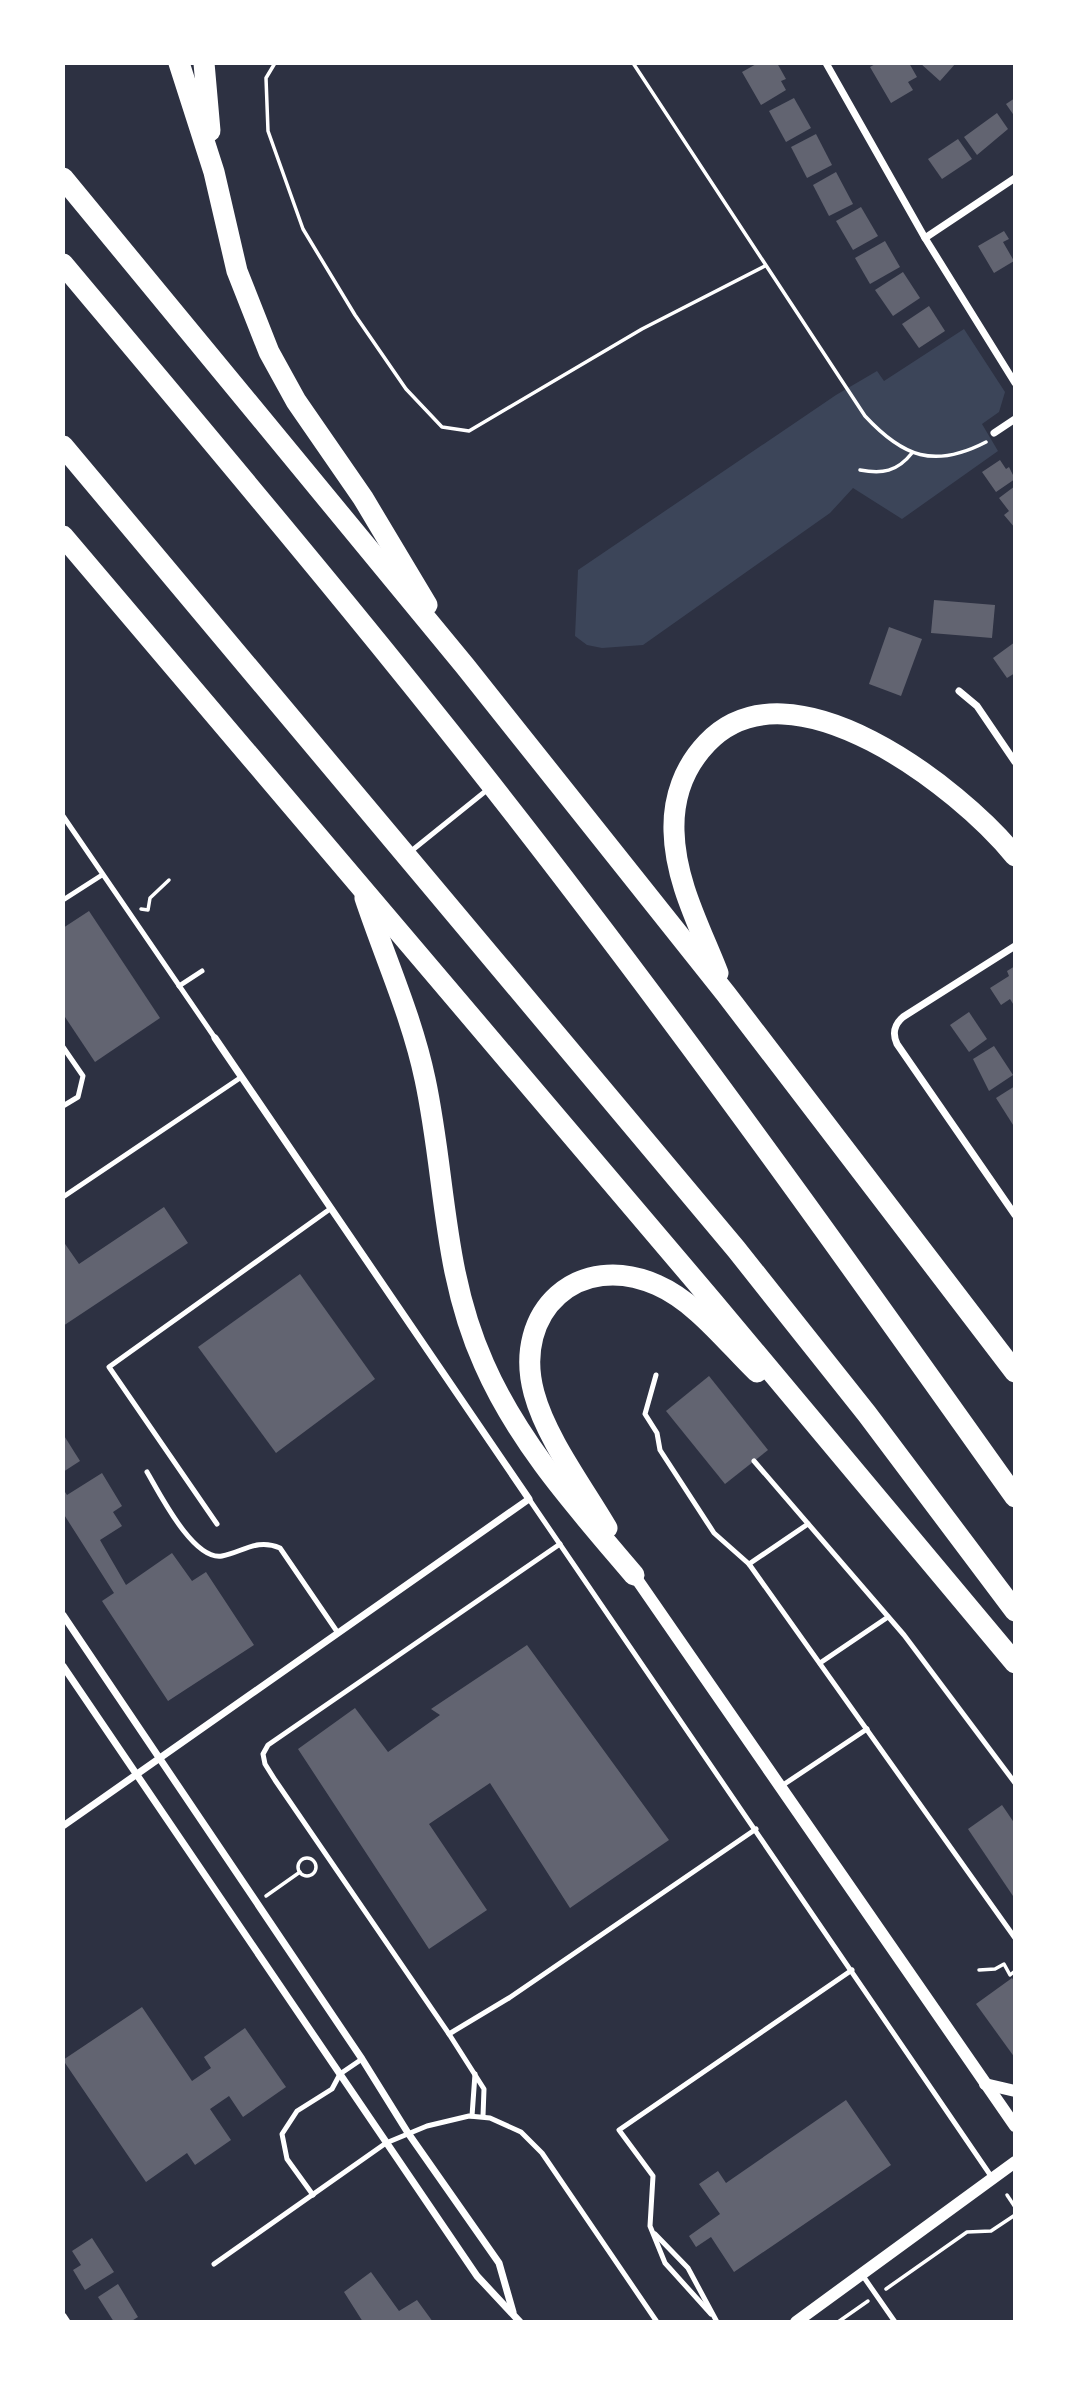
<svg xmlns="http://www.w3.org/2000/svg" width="1078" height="2385" font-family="Manrope,sans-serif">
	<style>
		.green { fill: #3c4559 }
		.building { fill: #626471 }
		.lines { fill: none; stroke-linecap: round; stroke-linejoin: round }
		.path { stroke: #fff; stroke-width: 3.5 }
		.service { stroke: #fff; stroke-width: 5 }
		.minor { stroke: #fff; stroke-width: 7 }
		.tertiary { stroke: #fff; stroke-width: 12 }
		.motorway { stroke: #fff; stroke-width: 21 }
	</style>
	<rect width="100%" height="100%" fill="#2d3142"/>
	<!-- green -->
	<path class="green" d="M 964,329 L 1005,392 L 999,412 L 982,424 L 998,451 L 902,519 L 853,488 L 830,513 L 643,645 L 602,648 L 587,645 L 575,636 L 578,570 L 836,395 L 877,371 L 884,381 Z"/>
	<!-- building -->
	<g class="building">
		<path d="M 758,63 L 777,63 L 786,79 L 781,81 L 786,90 L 761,105 L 742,72 Z"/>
		<path d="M 877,63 L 909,63 L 917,77 L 908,82 L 913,90 L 891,103 L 870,67 Z"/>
		<path d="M 920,63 L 956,63 L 940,81 Z"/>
		<path d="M 794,98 L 811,128 L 786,142 L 769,111 Z"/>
		<path d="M 1015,98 L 1015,117 L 1006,104 Z"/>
		<path d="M 997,113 L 1008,129 L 977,155 L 964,137 Z"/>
		<path d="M 816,134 L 832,165 L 807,178 L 791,147 Z"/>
		<path d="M 958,139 L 972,159 L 942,179 L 928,159 Z"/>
		<path d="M 836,172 L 853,204 L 829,216 L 813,185 Z"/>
		<path d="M 861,207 L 878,236 L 853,250 L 836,221 Z"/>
		<path d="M 1004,231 L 1009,239 L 1003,242 L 1014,261 L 994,273 L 978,246 Z"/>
		<path d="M 885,241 L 900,267 L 870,284 L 855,258 Z"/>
		<path d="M 903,272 L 920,298 L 893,316 L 875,290 Z"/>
		<path d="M 929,306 L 945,331 L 919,348 L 902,324 Z"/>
		<path d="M 1000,460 L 1006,469 L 1009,467 L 1015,479 L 996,492 L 982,472 Z"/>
		<path d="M 1015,486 L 1015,528 L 1004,515 L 1009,511 L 999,498 Z"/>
		<path d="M 934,600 L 995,605 L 992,638 L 931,633 Z"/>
		<path d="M 889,627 L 922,639 L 901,696 L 869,684 Z"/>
		<path d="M 1015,642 L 1015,673 L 1007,678 L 993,658 Z"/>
		<path d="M 89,911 L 160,1018 L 95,1062 L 63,1014 L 63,928 Z"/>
		<path d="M 1015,966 L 1015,1007 L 1010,999 L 1001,1005 L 990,988 L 1009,976 L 1007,971 Z"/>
		<path d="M 969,1012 L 987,1039 L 969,1052 L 950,1025 Z"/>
		<path d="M 994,1046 L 1013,1075 L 989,1091 L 973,1059 Z"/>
		<path d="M 1015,1086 L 1015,1128 L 996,1098 Z"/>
		<path d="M 164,1207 L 188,1243 L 63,1326 L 63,1241 L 79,1264 Z"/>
		<path d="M 300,1274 L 375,1379 L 276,1453 L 198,1347 Z"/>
		<path d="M 709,1376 L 768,1450 L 725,1484 L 666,1411 Z"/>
		<path d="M 63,1434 L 80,1461 L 63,1472 Z"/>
		<path d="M 102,1473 L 122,1506 L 113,1512 L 122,1526 L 100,1540 L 126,1585 L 172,1553 L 192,1581 L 206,1572 L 254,1645 L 168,1701 L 102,1601 L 114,1593 L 63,1513 L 63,1489 L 67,1495 Z"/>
		<path d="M 527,1645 L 669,1840 L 570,1908 L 490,1783 L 429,1824 L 487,1910 L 429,1949 L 298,1749 L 355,1708 L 388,1752 L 440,1715 L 431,1709 Z"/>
		<path d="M 1002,1805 L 1015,1824 L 1015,1899 L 968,1829 Z"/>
		<path d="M 1012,1978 L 1015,1983 L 1015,2058 L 976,2004 Z"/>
		<path d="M 142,2007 L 192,2081 L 211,2068 L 204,2057 L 245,2028 L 286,2087 L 243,2117 L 229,2096 L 210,2109 L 231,2140 L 195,2165 L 187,2153 L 146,2182 L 63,2060 Z"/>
		<path d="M 846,2100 L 891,2165 L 734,2272 L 711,2237 L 696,2247 L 689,2236 L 720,2214 L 699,2184 L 718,2171 L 726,2183 Z"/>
		<path d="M 92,2238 L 114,2272 L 85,2290 L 73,2270 L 81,2265 L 72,2251 Z"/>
		<path d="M 371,2272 L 399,2311 L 417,2300 L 433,2322 L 363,2322 L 344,2292 Z"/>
		<path d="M 118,2284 L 138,2317 L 130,2322 L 114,2322 L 98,2297 Z"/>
	</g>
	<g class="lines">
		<!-- path -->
		<g class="path">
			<path d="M 275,63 L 266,78 L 268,131 L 303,229 L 355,315 L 406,389 L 442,427 L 469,431 L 642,329 L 765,266"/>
			<path d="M 633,63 L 865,416 C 903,457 934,469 986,442"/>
			<path d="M 860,470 C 882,474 897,472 912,453"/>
			<path d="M 141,909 L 148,910 L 150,898 L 169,880"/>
			<circle cx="307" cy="1867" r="9"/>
			<path d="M 266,1896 L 300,1872"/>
			<path d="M 979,1970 L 995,1969 L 1004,1964 L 1010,1975 L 1015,1971"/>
			<path d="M 1007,2195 L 1015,2207"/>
			<path d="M 886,2289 L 967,2232 L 991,2231 L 1015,2215"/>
			<path d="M 838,2322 L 868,2301"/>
		</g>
		<!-- service -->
		<g class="service">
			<path d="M 63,816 L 215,1038"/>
			<path d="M 410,852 L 487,790"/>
			<path d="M 63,900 L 102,875"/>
			<path d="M 179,986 L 202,971"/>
			<path d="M 63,1047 L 83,1076 L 78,1097 L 63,1106"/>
			<path d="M 63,1197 L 240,1078"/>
			<path d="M 656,1375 L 645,1414 L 657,1433 L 660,1450 L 714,1533 L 749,1564 L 1015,1938"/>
			<path d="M 754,1461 L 904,1635 L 1015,1783"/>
			<path d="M 147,1472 C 159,1492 193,1561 222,1556 C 243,1552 257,1538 280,1548 L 338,1633"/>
			<path d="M 529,1499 L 993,2179"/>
			<path d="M 217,1524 L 109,1367 L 330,1209"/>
			<path d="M 749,1564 L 808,1524"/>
			<path d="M 820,1663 L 888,1617"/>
			<path d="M 780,1787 L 867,1729"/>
			<path d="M 449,2034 L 275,1780 L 265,1764 L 263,1754 L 268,1745 L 560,1544"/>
			<path d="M 472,2116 L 475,2074"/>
			<path d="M 483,2116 L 484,2089 L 449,2034 L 509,1998 L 756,1829"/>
			<path d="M 313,2195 L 287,2159 L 282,2134 L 297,2111 L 332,2089 L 340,2074 L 362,2059"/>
			<path d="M 655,2234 L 688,2268 L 717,2322"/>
			<path d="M 214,2264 L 386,2143 L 427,2126 L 469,2116 L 490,2118 L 521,2132 L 542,2153 L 657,2322"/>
			<path d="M 863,2276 L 895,2322"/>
			<path d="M 711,2314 L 665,2263 L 650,2226 L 653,2176 L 619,2130 L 852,1970"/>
		</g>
		<!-- minor -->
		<g class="minor">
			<path d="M 826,63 L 925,238 L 1015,383"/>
			<path d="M 925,238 L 1015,178"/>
			<path d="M 994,433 L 1015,419"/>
			<path d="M 959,691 L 977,706 L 1015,762"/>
			<path d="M 1015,946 L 903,1017 C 894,1025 892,1033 897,1044 L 1015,1215"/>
			<path d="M 63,1615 L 362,2059 L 408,2133 L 499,2263 L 513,2312"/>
			<path d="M 63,1666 L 477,2276 L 520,2322"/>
			<path d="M 63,1826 L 529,1499 L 215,1038"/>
			<path d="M 63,2316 L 67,2322"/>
		</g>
		<!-- tertiary -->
		<g class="tertiary">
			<path d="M 634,1575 L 1015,2126"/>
			<path d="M 985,2084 L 1015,2091"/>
			<path d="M 796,2322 L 1015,2162"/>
		</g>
		<!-- motorway -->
		<g class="motorway">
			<path d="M 179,63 L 214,172 L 237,271 L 269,352 L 296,401 L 363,498 L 427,605"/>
			<path d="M 204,63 L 210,131"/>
			<path d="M 63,178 L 465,666 L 726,994 L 1015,1372"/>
			<path d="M 63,264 C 239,474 416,683 582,902 C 731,1097 873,1297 1015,1497"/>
			<path d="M 63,446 L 736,1249 L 867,1414 L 1015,1611"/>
			<path d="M 63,536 L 714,1303 L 1015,1663"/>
			<path d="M 365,898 C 385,958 412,1017 425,1079 C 446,1177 442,1271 484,1364 C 519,1444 578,1509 634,1575"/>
			<path d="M 718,973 C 700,927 675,881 674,831 C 673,798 684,767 707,743 C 790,655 960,788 1015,856"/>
			<path d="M 607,1528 C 583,1487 546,1438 534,1393 C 512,1311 579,1250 657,1285 C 696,1302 727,1343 757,1372"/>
		</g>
	</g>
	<!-- border -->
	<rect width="1078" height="2385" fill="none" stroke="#ffffff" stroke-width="130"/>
</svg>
